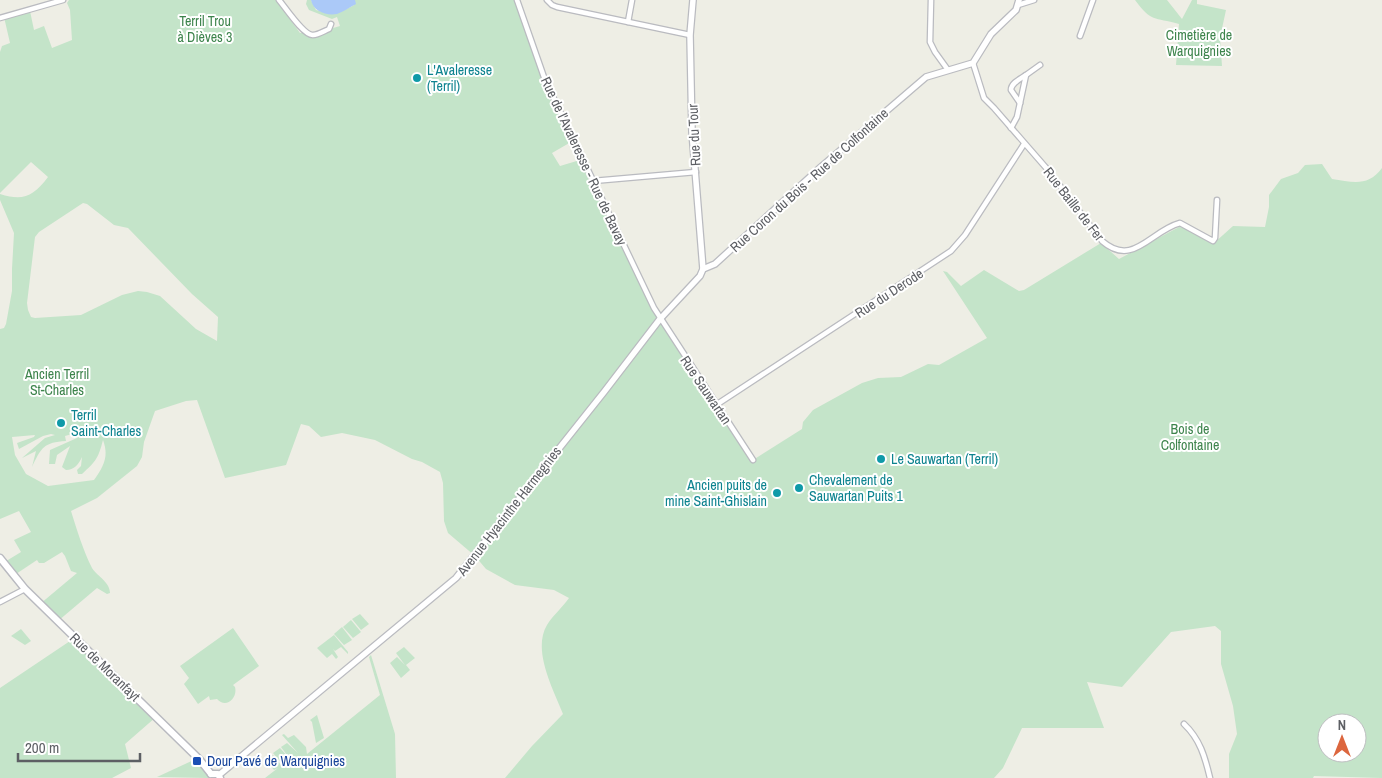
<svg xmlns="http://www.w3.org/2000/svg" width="1382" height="778" font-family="'Archivo Narrow',sans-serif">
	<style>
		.green { fill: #c4e4c9; fill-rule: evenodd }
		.water { fill: #abc9f8 }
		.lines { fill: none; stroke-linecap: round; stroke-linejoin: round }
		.minor-casing { stroke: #babbc0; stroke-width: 7 }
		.tertiary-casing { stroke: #babbc0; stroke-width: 8 }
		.secondary-casing { stroke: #b9bac0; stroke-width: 9 }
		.minor { stroke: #fff; stroke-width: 4.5 }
		.tertiary { stroke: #fff; stroke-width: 5.5 }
		.secondary { stroke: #fff; stroke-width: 6 }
		.culture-dot { fill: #0f9aa8; stroke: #fff; stroke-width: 2 }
		.transit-dot { fill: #1a4fb4; stroke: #fff; stroke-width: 2 }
		.labels { text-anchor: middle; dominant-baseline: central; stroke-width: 4; stroke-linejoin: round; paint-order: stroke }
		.park-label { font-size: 14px; fill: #3d844c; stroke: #fff }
		.culture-label { font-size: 14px; fill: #0d838f; stroke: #fff; text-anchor: start }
		.street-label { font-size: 14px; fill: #5d5f64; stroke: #fff }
		.transit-label { font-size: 14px; fill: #164399; stroke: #fff; text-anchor: start }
	</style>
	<rect width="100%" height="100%" fill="#eeeee5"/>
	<!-- green -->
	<g class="green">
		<path d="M 69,0 L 276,0 L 300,33 L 305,33 L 309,35 L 340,26 L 337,17 L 332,19 L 309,10 L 306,4 L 307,0 L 311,0 L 316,10 C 334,15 338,14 354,5 L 353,0 L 514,0 L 543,80 L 571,142 L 552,153 L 560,166 L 580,160 L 652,309 L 654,308 L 753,460 L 802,429 L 803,422 L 813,410 L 862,383 L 878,378 L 901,377 L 928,364 L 939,365 L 987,338 L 943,271 L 947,272 L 961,286 L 984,270 L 1019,291 L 1024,290 L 1101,243 L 1119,259 L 1179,227 L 1188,228 L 1213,244 L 1233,226 L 1265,227 L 1269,207 L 1269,195 L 1281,179 L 1298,173 L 1305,165 L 1322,164 L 1332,179 C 1353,182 1368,187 1382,168 L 1382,778 L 1314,776 L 1313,778 L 1229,778 L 1229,754 L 1237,734 L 1233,706 L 1221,664 L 1221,631 L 1215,626 L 1171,632 L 1122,687 L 1087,682 L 1104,728 L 1022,728 L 1003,768 L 994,778 L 505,778 L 532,746 L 563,714 C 553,689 532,650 547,625 C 553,615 563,607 569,598 L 554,590 L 515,585 L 486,569 L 475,556 L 448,533 L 444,521 L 443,483 L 440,472 L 422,462 L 412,459 L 375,440 L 342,433 L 321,437 L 309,426 L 301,424 L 286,465 L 225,478 L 197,400 L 186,401 L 155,411 L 144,442 L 142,457 L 137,466 L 97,498 L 71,511 C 77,530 83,550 92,568 C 98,577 110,582 110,593 L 107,594 L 97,588 L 58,621 L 40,604 L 77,573 L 71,571 L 65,556 L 62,552 L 44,563 L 39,563 L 37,560 L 13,576 L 3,563 L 21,552 L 14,540 L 31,532 L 19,511 L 0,519 L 0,329 L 4,328 L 6,324 L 12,291 L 12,269 L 14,233 L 0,200 L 0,194 C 23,201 33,197 48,177 L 31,162 L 0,193 L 0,52 L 2,46 L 10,43 L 4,17 L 30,11 L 34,30 L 44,26 L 52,48 L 72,40 L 70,10 L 67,3 ZM 83,203 L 87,204 L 114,225 L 128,228 L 192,294 L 218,317 L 217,341 L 196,329 L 160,296 L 147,292 L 138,291 L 122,295 L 81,315 L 35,318 L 31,317 L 28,310 L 27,303 L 35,237 L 39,232 ZM 51,434 L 55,435 L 45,438 L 22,458 L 36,451 L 32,467 C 41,448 44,442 66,441 L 65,436 L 72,434 L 77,438 L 50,450 L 49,464 L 55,464 L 57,455 L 70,446 L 62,467 L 66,470 C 74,470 79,464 82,457 L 81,466 L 77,470 L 78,474 L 82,474 C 96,461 98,459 103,440 C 109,456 104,466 94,480 L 48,486 L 26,474 L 15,455 L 12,437 L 35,435 L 34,437 L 17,443 L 19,449 L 43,436 ZM 1327,723 L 1357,723 L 1357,753 L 1327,753 Z"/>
		<path d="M 1135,0 L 1167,0 L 1182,19 L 1192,0 L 1197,0 L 1197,4 L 1226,10 L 1220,38 L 1222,66 L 1176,65 L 1179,24 C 1154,17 1151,22 1135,0 Z"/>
		<path d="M 360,614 L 369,624 L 361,630 L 352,619 Z"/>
		<path d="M 351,620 L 361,632 L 353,638 L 343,627 Z"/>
		<path d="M 342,627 L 352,640 L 344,645 L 334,634 Z"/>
		<path d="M 233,628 L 259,666 L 233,685 L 235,687 C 238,698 226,709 217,699 L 210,700 L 209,696 L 198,704 L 184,684 L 189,678 L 180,666 Z"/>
		<path d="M 21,629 L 31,641 L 25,645 L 11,636 Z"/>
		<path d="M 334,635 L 348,652 L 348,654 L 341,647 L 335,651 L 333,649 L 338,657 L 336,659 L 332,654 L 327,658 L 317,648 Z"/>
		<path d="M 73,639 L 156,717 L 125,744 L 131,768 L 112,778 L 0,778 L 0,688 Z"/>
		<path d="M 404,647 L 415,658 L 406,665 L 410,670 L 401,678 L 390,663 L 397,657 L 405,665 L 396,653 Z"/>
		<path d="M 371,655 L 395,734 L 396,778 L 265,778 L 278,768 L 274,770 L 266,761 L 273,755 L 281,765 L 284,764 L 282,764 L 273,753 L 280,748 L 290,759 L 281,747 L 287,743 L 298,753 L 282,735 L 284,734 L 288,738 L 294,735 L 306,747 L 307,754 L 380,695 L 369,657 Z"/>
		<path d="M 317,715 L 324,738 L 316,743 L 312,722 L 310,720 Z"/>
		<path d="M 198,758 L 209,774 L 208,778 L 157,777 Z"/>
	</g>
	<!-- water -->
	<path class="water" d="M 311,0 L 355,0 L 356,4 C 350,7 343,12 337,14 C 326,16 313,11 311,0 Z"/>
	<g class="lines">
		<defs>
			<g id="minor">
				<path d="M 279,0 C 285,7 304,36 313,35 C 318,35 324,31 329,29 L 331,24"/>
				<path d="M 517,0 L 545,80 L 654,308 L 753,460"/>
				<path d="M 547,0 L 552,5 L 557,7 L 690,35"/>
				<path d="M 931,0 L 930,42 L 935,52 L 948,70"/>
				<path d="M 1018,5 L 1034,0"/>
				<path d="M 0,18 L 63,0"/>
				<path d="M 628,22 L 632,0"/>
				<path d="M 1080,36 L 1093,0"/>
				<path d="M 973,63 L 984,98 L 994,108 L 1048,170 L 1102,241 C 1133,268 1150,231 1180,223 L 1213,241 L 1215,238 L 1217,200"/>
				<path d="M 1020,103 L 1011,90 C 1011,83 1020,79 1026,75"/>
				<path d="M 1011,128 L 1017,117 L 1026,75 L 1040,65"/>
				<path d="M 593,181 L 696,172"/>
				<path d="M 716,405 L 951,251 L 965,235 L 1024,144"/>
				<path d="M 0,602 L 25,589"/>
				<path d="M 1184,724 C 1200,739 1205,757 1210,778"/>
			</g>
			<g id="tertiary">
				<path d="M 693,0 L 690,35 L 692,132 L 703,269"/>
				<path d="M 219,775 L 456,578 L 604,392 L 660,319 L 700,276 L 703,269 L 715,264 L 821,167 L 926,77 L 973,63 L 991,34 L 1016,10 L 1019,0"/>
			</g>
			<g id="secondary">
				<path d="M 0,558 L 25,589 L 200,760 L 211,774"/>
				<path d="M 211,774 L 218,774 L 220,778"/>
			</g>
		</defs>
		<!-- minor casing -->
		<use href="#minor" class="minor-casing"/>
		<!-- tertiary casing -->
		<use href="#tertiary" class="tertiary-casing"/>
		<!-- secondary casing -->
		<use href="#secondary" class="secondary-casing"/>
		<!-- minor -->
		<use href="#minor" class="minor"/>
		<!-- tertiary -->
		<use href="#tertiary" class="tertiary"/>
		<!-- secondary -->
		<use href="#secondary" class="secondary"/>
	</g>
	<!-- markers -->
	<g class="culture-dot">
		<circle cx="417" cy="78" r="5"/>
		<circle cx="61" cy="423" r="5"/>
		<circle cx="881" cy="459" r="5"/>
		<circle cx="799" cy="488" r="5"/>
		<circle cx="777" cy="493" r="5"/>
	</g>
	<rect class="transit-dot" x="192" y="756" width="10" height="10" rx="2.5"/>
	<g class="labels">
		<!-- park labels -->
		<g class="park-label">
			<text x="205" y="21">Terril Trou<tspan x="205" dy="16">à Dièves 3</tspan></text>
			<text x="1199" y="35">Cimetière de<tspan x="1199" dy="16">Warquignies</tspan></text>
			<text x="57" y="374">Ancien Terril<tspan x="57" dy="16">St-Charles</tspan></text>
			<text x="1190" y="429">Bois de<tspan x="1190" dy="16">Colfontaine</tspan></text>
		</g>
		<!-- culture labels -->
		<g class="culture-label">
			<text x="427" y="70">L'Avaleresse<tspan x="427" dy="16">(Terril)</tspan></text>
			<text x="71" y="415">Terril<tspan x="71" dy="16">Saint-Charles</tspan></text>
			<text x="891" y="459">Le Sauwartan (Terril)</text>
			<text x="809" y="480">Chevalement de<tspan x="809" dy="16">Sauwartan Puits 1</tspan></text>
			<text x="767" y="485" text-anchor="end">Ancien puits de<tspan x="767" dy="16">mine Saint-Ghislain</tspan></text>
		</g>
		<!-- street labels -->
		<g class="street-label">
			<text transform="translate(694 135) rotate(-93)">Rue du Tour</text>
			<text transform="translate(584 161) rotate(65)">Rue de l'Avaleresse - Rue de Bavay</text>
			<text transform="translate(809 180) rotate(-42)">Rue Coron du Bois - Rue de Colfontaine</text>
			<text transform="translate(1074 204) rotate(52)">Rue Baille de Fer</text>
			<text transform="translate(889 293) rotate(-33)">Rue du Derode</text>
			<text transform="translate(706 390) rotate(56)">Rue Sauwartan</text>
			<text transform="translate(509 511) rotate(-52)">Avenue Hyacinthe Harmegnies</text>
			<text transform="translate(105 667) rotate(44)">Rue de Moranfayt</text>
		</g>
		<!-- transit labels -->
		<g class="transit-label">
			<text x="207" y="761">Dour Pavé de Warquignies</text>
		</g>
	</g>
	<!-- north arrow -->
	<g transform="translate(1342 738)"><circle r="24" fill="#ffffff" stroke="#bebfc1"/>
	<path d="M0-4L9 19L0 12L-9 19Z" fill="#dc663e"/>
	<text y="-8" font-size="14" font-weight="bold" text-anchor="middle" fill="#5d5f64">N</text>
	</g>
	<!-- scale -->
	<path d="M18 753v8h122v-8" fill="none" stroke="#5d5f64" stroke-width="2.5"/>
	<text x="25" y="753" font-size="15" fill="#5d5f64" stroke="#ffffff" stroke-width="4" paint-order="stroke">200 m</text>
</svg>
